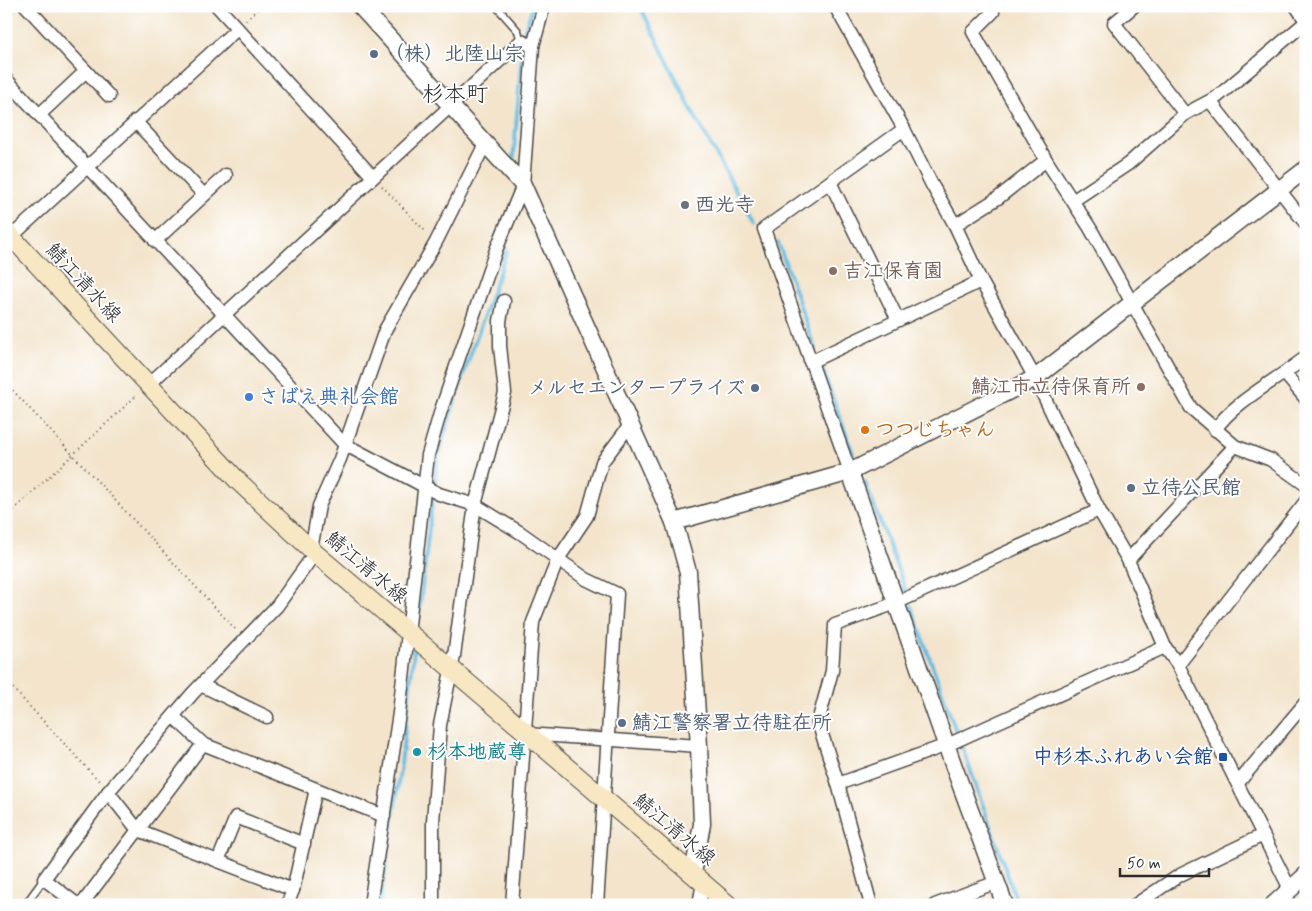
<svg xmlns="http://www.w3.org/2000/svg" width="1312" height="911" font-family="Mynerve,'Klee One',sans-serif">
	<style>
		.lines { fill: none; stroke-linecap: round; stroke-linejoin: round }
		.stream { stroke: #66bee4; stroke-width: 4 }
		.service-casing { stroke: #494743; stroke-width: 9 }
		.minor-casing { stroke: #494743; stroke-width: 15 }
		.tertiary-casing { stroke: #494743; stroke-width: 19 }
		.secondary-casing { stroke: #494743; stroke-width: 20 }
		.path { stroke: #494743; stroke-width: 2; stroke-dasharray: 1 4; stroke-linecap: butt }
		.service { stroke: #fff; stroke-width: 6 }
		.minor { stroke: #fff; stroke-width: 12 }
		.tertiary { stroke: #fff; stroke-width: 16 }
		.secondary { stroke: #f8e7c3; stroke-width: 18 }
		.service-dot { fill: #5c6f8a; stroke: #fff; stroke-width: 2 }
		.worship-dot { fill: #6b7280; stroke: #fff; stroke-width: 2 }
		.education-dot { fill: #8d6e63; stroke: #fff; stroke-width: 2 }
		.shop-dot { fill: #3f7fe0; stroke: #fff; stroke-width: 2 }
		.food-dot { fill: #e8710a; stroke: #fff; stroke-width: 2 }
		.culture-dot { fill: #0f9aa8; stroke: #fff; stroke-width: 2 }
		.transit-dot { fill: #1a4fb4; stroke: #fff; stroke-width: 2 }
		.labels { text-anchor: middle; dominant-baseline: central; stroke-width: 4; stroke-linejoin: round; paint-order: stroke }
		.service-label { font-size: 20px; font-weight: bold; fill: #4e5e75; stroke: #fff; text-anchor: start }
		.worship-label { font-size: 20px; font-weight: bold; fill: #5b616d; stroke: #fff; text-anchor: start }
		.education-label { font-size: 20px; font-weight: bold; fill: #785e54; stroke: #fff; text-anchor: start }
		.street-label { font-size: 20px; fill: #2b2b2b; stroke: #fff }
		.shop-label { font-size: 20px; font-weight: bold; fill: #366cbe; stroke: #fff; text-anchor: start }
		.food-label { font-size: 20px; font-weight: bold; fill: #c56008; stroke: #fff; text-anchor: start }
		.culture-label { font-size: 20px; font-weight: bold; fill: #0d838f; stroke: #fff; text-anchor: start }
		.transit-label { font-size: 20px; font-weight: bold; fill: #164399; stroke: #fff; text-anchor: end }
		.quarter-label { font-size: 22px; fill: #2b2b2b; stroke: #fff }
	</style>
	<rect width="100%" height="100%" fill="#fff"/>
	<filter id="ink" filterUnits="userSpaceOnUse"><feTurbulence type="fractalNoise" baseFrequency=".02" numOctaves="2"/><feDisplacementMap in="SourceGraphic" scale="10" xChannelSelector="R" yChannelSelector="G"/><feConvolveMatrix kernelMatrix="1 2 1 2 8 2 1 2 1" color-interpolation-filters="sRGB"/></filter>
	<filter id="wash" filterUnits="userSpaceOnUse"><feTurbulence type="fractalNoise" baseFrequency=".0096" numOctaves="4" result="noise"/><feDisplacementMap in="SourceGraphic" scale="20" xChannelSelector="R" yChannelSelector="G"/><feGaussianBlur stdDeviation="1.12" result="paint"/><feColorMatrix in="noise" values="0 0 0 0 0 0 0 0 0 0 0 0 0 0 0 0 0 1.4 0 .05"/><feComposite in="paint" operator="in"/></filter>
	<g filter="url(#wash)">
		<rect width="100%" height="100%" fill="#f3e4cb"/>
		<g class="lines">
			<!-- stream -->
			<g class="stream">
				<path d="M 640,6 L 689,105 L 754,224"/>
				<path d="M 524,33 L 533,6"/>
				<path d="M 513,165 L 522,51"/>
				<path d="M 778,242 L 815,349"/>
				<path d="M 822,368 L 853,453"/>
				<path d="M 865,482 L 906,591"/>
				<path d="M 434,488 L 438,454 L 464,373 L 507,250"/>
				<path d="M 911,606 L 956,731"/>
				<path d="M 418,622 L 433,495"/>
				<path d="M 963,749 L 1018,905"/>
				<path d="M 380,905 L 401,764 L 414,650"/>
			</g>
		</g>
	</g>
	<g filter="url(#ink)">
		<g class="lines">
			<defs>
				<g id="service">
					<path d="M 496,6 L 518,31 L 521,41"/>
					<path d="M 25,905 L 44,879"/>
				</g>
				<g id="minor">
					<path d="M 26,6 L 109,96"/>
					<path d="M 217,6 L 373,177"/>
					<path d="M 835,6 L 904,129 L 932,185 L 955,225 L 981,281 L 1035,378 L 1099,510 L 1128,560 L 1165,647 L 1178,665 L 1290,889"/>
					<path d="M 991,6 L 993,12 L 973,32 L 1046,160"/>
					<path d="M 1134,6 L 1114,23 L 1185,114"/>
					<path d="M 1296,6 L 1306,21"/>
					<path d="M 6,79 L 344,444 L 439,494 L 475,505 L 521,533 L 586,579 L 617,594 L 597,905"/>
					<path d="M 1210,101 L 1306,224"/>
					<path d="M 39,115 L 86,71"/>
					<path d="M 135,121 L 204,195"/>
					<path d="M 830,182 L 898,320"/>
					<path d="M 1074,200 L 1128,164 L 1185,114 L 1217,97 L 1306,22"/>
					<path d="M 955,225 L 998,198 L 1046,160 L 1090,228 L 1191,408 L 1235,446 L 1271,460 L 1306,485"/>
					<path d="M 11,237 L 237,29"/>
					<path d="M 155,241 L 226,175"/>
					<path d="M 810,362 L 981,281"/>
					<path d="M 1285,374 L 1306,399"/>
					<path d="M 148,385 L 521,41 L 533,46"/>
					<path d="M 1215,430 C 1233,402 1279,379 1306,357"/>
					<path d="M 850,472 L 764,229 L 904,129"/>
					<path d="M 311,549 L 319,506 L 340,459 L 385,330 L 436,242 L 485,144"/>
					<path d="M 1128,560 L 1235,446"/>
					<path d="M 1178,665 L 1306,501"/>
					<path d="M 201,685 L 267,717"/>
					<path d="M 174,717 L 203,744 L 384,816"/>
					<path d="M 526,734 L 699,746"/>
					<path d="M 1238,783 L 1306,702"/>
					<path d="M 838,784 L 947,745 L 1165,647"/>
					<path d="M 108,792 L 138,830 L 293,890"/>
					<path d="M 218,861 L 236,817 L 304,844"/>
					<path d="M 82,904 L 203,744"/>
					<path d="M 85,905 L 74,902 L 44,879 L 108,792 L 193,693 L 277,606 L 315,553"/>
					<path d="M 287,905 L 293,890 L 316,789"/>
					<path d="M 370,905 L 399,713 L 428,455 L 441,410 L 496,250 L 523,185 L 533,46 L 544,6"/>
					<path d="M 433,905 L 433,822 L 440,725 L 454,656 L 475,505 L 505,393 L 500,346 L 500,321 L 504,301"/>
					<path d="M 512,905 L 533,622 L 558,559 L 587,516 L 602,462 L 630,425"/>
					<path d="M 699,905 L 703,882"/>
					<path d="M 871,905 L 838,784 L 818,722 L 832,671 L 835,625 L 896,603 L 1099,510"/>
					<path d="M 935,905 L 997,882"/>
					<path d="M 1135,905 L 1180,875 L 1263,835"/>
				</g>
				<g id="tertiary">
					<path d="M 360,6 L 523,185 L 674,522 L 688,572 L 699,746 L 702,824 L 693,873"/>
					<path d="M 850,472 L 954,767 L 1005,905"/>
					<path d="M 674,522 L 850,472 L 1035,378 L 1306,169"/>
					<path d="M 1273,905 L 1306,875"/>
				</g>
				<path id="secondary" d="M 6,231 L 238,481 L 315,553 L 729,905"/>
			</defs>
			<!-- service casing -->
			<use href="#service" class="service-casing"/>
			<!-- minor casing -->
			<use href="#minor" class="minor-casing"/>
			<!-- tertiary casing -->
			<use href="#tertiary" class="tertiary-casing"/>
			<!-- secondary casing -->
			<use href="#secondary" class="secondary-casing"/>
			<!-- path -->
			<g class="path">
				<path d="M 246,20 L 261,6"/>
				<path d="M 382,186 L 427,233"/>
				<path d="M 6,383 L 236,630"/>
				<path d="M 6,517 L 137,395"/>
				<path d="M 6,681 L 100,782"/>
			</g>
			<!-- service -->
			<use href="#service" class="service"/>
			<!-- minor -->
			<use href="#minor" class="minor"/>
			<!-- tertiary -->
			<use href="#tertiary" class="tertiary"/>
			<!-- secondary -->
			<use href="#secondary" class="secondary"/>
		</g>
	</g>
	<!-- markers -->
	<g class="service-dot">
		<circle cx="374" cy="54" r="5"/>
		<circle cx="755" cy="388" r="5"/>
		<circle cx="1131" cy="488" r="5"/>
		<circle cx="622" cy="723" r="5"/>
	</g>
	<circle class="worship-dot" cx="685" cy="205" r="5"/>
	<g class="education-dot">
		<circle cx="833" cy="271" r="5"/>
		<circle cx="1141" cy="387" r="5"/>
	</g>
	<circle class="shop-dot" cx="249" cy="397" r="5"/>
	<circle class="food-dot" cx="865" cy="430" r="5"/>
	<circle class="culture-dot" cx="417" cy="752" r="5"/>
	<rect class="transit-dot" x="1218" y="752" width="10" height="10" rx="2.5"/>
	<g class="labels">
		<!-- service labels -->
		<g class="service-label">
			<text x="384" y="54">（株）北陸山宗</text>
			<text x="745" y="388" text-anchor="end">メルセエンタープライズ</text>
			<text x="1141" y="488">立待公民館</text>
			<text x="632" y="723">鯖江警察署立待駐在所</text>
		</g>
		<!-- worship labels -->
		<g class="worship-label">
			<text x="695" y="205">西光寺</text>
		</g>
		<!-- education labels -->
		<g class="education-label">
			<text x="843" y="271">吉江保育園</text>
			<text x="1131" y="387" text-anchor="end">鯖江市立待保育所</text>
		</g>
		<!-- street labels -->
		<g class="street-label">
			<text transform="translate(83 283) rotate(47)">鯖江清水線</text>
			<text transform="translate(366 568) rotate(40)">鯖江清水線</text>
			<text transform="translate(674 830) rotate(40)">鯖江清水線</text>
		</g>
		<!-- shop labels -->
		<g class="shop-label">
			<text x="259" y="397">さばえ典礼会館</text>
		</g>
		<!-- food labels -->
		<g class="food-label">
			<text x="875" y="430">つつじちゃん</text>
		</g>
		<!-- culture labels -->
		<g class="culture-label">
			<text x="427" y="752">杉本地蔵尊</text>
		</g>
		<!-- transit labels -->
		<g class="transit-label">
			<text x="1213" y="757">中杉本ふれあい会館</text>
		</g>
		<!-- quarter labels -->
		<g class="quarter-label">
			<text x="455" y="95">杉本町</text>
		</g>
	</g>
	<!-- margin -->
	<rect width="1312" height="911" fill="none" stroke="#fff" stroke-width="25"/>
	<!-- scale -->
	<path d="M1120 868v8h89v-8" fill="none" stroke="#2b2b2b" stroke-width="2.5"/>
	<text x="1127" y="868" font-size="15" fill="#2b2b2b" stroke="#ffffff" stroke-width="4" paint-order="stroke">50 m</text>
</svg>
